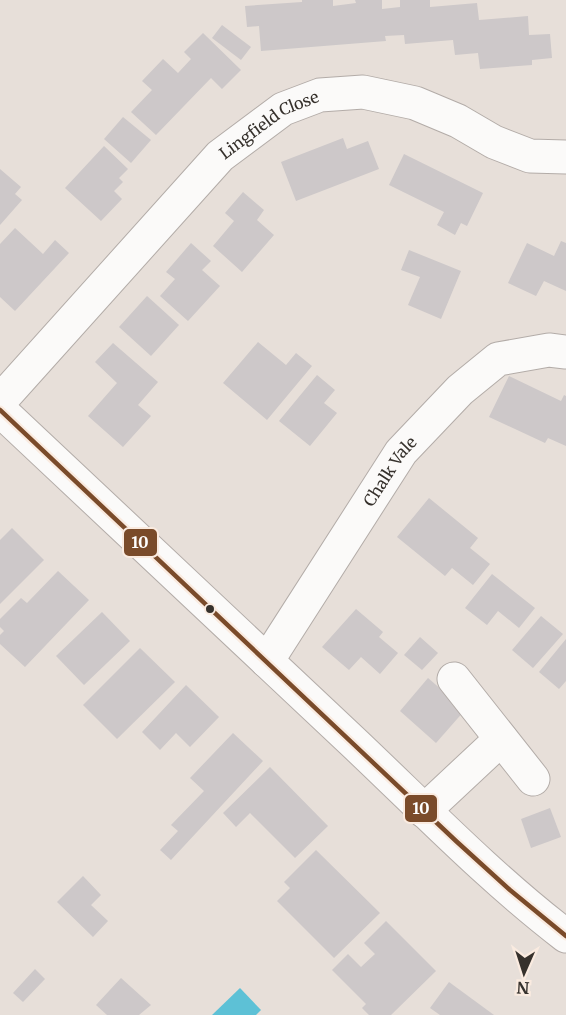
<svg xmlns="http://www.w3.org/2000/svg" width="566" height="1015" font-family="Merriweather,serif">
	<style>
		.water { fill: #5dc1d6 }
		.building { fill: #cdc8c9 }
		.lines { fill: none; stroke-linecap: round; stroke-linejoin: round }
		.minor-casing { stroke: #b3aca8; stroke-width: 35 }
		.minor { stroke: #fbfaf9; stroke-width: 33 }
		.bus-1-casing { stroke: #faebe0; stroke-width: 9 }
		.bus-1 { stroke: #7a4b2a; stroke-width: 4.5 }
		.bus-dot { fill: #36312c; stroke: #faebe0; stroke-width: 2 }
		.labels { text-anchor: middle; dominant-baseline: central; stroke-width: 6; stroke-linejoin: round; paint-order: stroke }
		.street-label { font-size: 16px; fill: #36312c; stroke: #faebe0 }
		.line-badge { stroke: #faebe0; stroke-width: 2 }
		.badge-label { font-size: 16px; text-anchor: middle; font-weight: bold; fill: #fff }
	</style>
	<rect width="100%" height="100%" fill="#e7dfd9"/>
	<!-- water -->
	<path class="water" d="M 240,988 L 261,1010 L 256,1015 L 212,1015 Z"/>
	<!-- building -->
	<g class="building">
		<path d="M 302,0 L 333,0 L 333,6 L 356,3 L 355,0 L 382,0 L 382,9 L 400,7 L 400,0 L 430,0 L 430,7 L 477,3 L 479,20 L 528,16 L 529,35 L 550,34 L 552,58 L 532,60 L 532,65 L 480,69 L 478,53 L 455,55 L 453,40 L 405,44 L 404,35 L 385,36 L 386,41 L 261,51 L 259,26 L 247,27 L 245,6 L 302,2 Z"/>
		<path d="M 222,25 L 251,47 L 241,60 L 212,38 Z"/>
		<path d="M 203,33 L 241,70 L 222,89 L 211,78 L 156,135 L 131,112 L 152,90 L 142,81 L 163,59 L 178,73 L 191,59 L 184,52 Z"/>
		<path d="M 123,117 L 151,140 L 131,163 L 104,139 Z"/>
		<path d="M 343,138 L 347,149 L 368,141 L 379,169 L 296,201 L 281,162 Z"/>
		<path d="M 104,146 L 128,169 L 119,178 L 123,182 L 114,191 L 122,199 L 101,221 L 65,188 Z"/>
		<path d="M 404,154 L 483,193 L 467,226 L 461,223 L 455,235 L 437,225 L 444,212 L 389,185 Z"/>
		<path d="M 0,169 L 21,187 L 15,194 L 22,200 L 0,225 Z"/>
		<path d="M 243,192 L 264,210 L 257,220 L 274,235 L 242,272 L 213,246 L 234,221 L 225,213 Z"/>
		<path d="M 15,228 L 43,254 L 55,240 L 69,253 L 15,311 L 0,297 L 0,244 Z"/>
		<path d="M 561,241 L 566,243 L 566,291 L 544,281 L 536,296 L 508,283 L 527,243 L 554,256 Z"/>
		<path d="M 191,243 L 211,261 L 202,270 L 220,286 L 188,321 L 160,296 L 175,279 L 166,272 Z"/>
		<path d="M 409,250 L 461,271 L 441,319 L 408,305 L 420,277 L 401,270 Z"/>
		<path d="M 147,296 L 179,325 L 151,356 L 119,327 Z"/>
		<path d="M 258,342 L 286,365 L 296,353 L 312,366 L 267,420 L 223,383 Z"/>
		<path d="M 113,343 L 158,382 L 138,405 L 151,416 L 123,447 L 88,416 L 117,383 L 95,362 Z"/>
		<path d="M 317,375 L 335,390 L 324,403 L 337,413 L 310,446 L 279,421 Z"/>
		<path d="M 509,376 L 561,401 L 564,395 L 566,396 L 566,446 L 548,438 L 545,443 L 489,417 Z"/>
		<path d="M 429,498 L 478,538 L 470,548 L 490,564 L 473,585 L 452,568 L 445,576 L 397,537 Z"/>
		<path d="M 12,528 L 44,560 L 0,604 L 0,540 Z"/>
		<path d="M 58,571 L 89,600 L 25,667 L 0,644 L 0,635 L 4,631 L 0,627 L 0,619 L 21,598 L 27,603 Z"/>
		<path d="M 492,574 L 535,608 L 519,628 L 498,611 L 487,625 L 465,608 Z"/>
		<path d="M 356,609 L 383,632 L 379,637 L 398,653 L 380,674 L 361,657 L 349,670 L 322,647 Z"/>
		<path d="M 102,612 L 130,641 L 84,685 L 56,656 Z"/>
		<path d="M 541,616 L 563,634 L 533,668 L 512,650 Z"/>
		<path d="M 420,637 L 438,653 L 422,670 L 404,655 Z"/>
		<path d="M 566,639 L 566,681 L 559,689 L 539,672 Z"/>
		<path d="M 140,648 L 175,682 L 117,739 L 83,705 Z"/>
		<path d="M 428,678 L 465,710 L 436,743 L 400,711 Z"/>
		<path d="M 186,685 L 219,717 L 190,747 L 176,733 L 160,750 L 142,732 Z"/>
		<path d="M 233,733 L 263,761 L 171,860 L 160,850 L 178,831 L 171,825 L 204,791 L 190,778 Z"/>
		<path d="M 270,767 L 328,826 L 295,858 L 250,813 L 236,827 L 223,813 Z"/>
		<path d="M 550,808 L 561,837 L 531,848 L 521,819 Z"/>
		<path d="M 316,850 L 380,913 L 334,958 L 277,901 L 290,888 L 284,882 Z"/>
		<path d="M 83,876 L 101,895 L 91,905 L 108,921 L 93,937 L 57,902 Z"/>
		<path d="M 386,921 L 436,971 L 391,1015 L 369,1015 L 362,1008 L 366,1004 L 332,970 L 348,954 L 361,967 L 375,954 L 364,943 Z"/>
		<path d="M 35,969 L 45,979 L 23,1002 L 13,993 Z"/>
		<path d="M 121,978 L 151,1005 L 139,1015 L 107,1015 L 96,1005 Z"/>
		<path d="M 449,982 L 494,1015 L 440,1015 L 430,1008 Z"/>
	</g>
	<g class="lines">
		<defs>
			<g id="minor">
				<path id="s1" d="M 0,401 L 220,156 L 283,109 L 320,95 L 363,92 L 415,103 L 458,121 L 494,142 L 530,156 L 566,157"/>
				<path d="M 0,410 C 117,520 234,630 351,740 C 422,807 489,877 566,936"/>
				<path id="s2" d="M 267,661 L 401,452 L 460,390 L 498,359 L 549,350 L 566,352"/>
				<path d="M 454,679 L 533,779"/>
				<path d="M 424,811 L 501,739"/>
			</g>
		</defs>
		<!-- minor casing -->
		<use href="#minor" class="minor-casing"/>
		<!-- minor -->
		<use href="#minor" class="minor"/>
		<defs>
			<path id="bus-1" d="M 0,410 L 456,841 L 510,890 L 566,936"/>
		</defs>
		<!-- bus-1 casing -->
		<use href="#bus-1" class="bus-1-casing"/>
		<!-- bus-1 -->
		<use href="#bus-1" class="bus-1"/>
	</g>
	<!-- markers -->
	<circle class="bus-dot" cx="210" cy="609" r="5"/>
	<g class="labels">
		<!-- street labels -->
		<g class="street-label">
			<text stroke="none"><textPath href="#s1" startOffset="388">Lingfield Close</textPath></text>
			<text stroke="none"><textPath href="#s2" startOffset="226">Chalk Vale</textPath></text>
		</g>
	</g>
	<g class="line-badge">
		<rect x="123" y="528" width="35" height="29" rx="6" fill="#7a4b2a"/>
		<rect x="404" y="794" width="34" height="29" rx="6" fill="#7a4b2a"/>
	</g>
	<g class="badge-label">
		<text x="140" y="548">10</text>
		<text x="421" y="814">10</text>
	</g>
	<!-- north arrow -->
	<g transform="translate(524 973) rotate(183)" stroke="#faebe0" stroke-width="4.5" paint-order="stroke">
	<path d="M0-4.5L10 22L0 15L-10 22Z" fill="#36312c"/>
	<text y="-9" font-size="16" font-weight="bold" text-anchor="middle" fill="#36312c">N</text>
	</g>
</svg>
